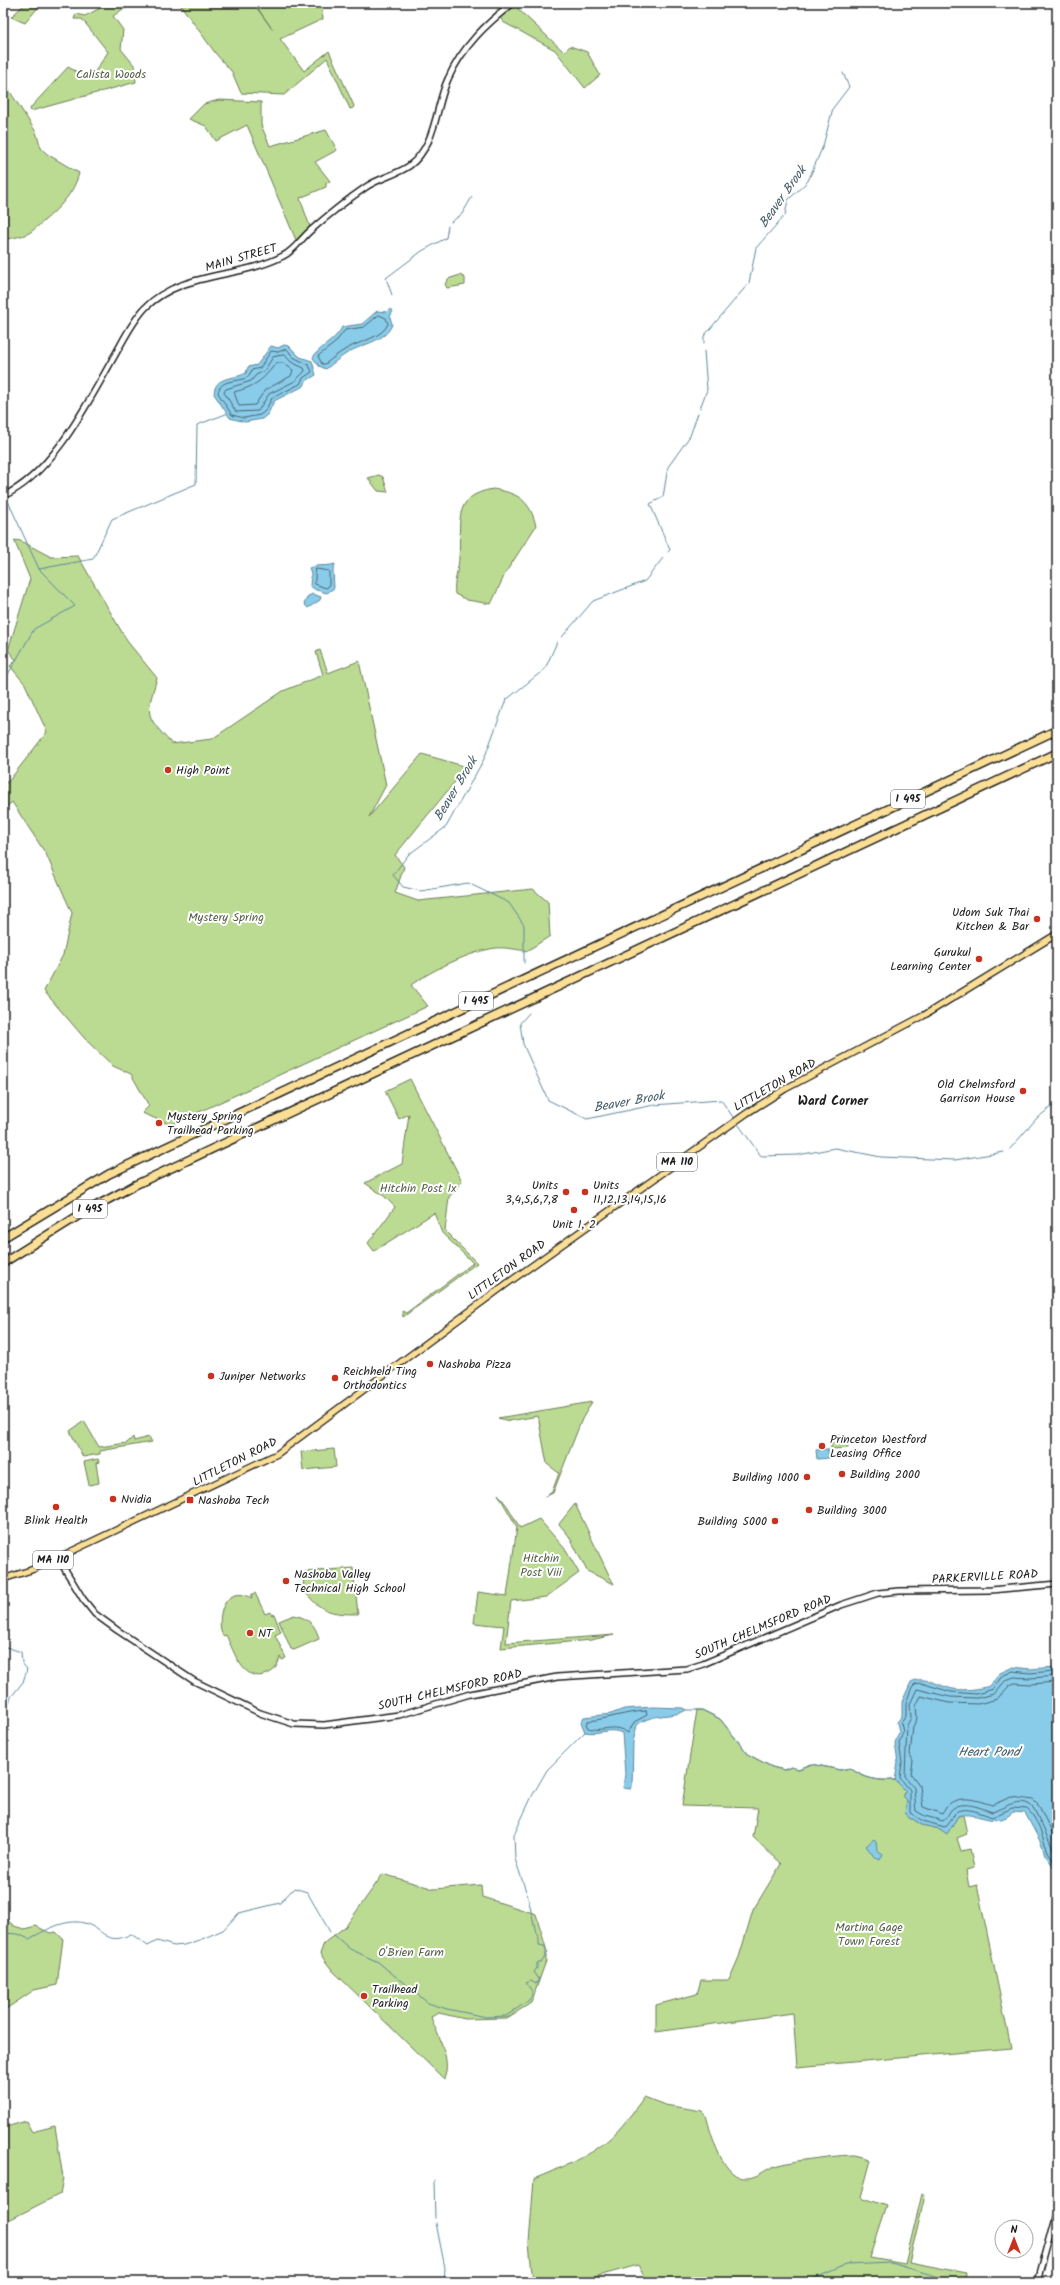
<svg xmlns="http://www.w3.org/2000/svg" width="1060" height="2285" font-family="Kalam,sans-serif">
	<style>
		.green { fill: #bbdb93; stroke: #6c7c58 }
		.water { fill: #89ccea; stroke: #5d8698 }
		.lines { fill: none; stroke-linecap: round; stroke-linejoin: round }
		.shore { stroke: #48626e; stroke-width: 1 }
		.stream { stroke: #5d8698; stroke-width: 1 }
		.secondary-casing { stroke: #1c1c1c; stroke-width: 8 }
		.primary-casing { stroke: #1c1c1c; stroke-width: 8 }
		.highway-casing { stroke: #1c1c1c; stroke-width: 10 }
		.secondary { stroke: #fff; stroke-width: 5 }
		.primary { stroke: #fbdf96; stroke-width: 5.5 }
		.highway { stroke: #fbdf96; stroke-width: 7 }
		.poi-dot { fill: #c8321e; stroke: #fff; stroke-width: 1.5 }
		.labels { text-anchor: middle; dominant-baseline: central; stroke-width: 4; stroke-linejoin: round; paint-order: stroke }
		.shield { fill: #fff; stroke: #606060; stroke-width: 1 }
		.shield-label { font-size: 11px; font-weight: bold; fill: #1c1c1c }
		.park-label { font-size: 12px; fill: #545f46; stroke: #fff }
		.street-label { font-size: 12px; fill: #1c1c1c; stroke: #fff }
		.poi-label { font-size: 12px; fill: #1c1c1c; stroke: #fff; text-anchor: start }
		.water-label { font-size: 13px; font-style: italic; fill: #425a64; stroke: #fff }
		.neighbourhood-label { font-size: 13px; font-weight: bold; fill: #1c1c1c; stroke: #fff }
	</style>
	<rect width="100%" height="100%" fill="#fff"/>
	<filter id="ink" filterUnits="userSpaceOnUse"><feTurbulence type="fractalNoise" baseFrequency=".025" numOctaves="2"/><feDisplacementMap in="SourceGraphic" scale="8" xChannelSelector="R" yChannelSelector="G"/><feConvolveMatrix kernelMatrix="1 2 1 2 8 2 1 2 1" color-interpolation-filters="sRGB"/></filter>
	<g filter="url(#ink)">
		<!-- green -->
		<g class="green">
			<path d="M 26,3 L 42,3 L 25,23 L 11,17 Z"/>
			<path d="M 110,3 L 142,3 L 123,9 L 113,16 L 123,30 L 121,49 L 134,65 L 136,82 L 31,111 L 30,109 L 32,106 L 68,67 L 90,79 L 108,52 L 82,19 L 74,19 L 76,14 L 85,16 Z"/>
			<path d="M 179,3 L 253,3 L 273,30 L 254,3 L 321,3 L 323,19 L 280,39 L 304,71 L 329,51 L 354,106 L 353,108 L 350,109 L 327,58 L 284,95 L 241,93 L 232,72 L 216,54 Z"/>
			<path d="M 505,3 L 523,3 L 518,9 L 564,52 L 570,46 L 587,52 L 600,75 L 585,88 L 555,50 L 503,22 L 496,11 Z"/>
			<path d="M 3,81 L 36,132 L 41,148 L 47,154 L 79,173 C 73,198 50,216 32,231 C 27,236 11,238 3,240 Z"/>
			<path d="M 219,100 L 261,102 L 261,125 L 270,146 L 326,130 L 337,150 L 315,162 L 330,181 L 326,183 L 326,187 L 300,198 L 310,227 L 296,240 L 247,125 L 216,141 L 206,126 L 189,119 L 204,104 Z"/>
			<path d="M 460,275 L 465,278 L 465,285 L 447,288 L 445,284 L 448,279 Z"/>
			<path d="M 379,475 L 383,477 L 388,492 L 378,491 L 368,478 Z"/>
			<path d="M 493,489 C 518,493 530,500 536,526 L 506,572 L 491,604 L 467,600 L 455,594 C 453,582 459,569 459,557 C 462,524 450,496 493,489 Z"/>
			<path d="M 14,540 L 21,541 L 51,557 L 78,556 L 127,641 L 157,678 C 146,716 144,714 172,744 L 212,739 L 283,691 L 323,675 L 316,652 L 320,650 L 328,673 L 359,661 L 386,785 L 369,817 L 422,754 L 467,767 L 395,855 L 404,867 L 395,893 L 418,901 L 533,889 L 548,902 L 550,936 L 527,951 C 518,950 506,947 496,948 C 471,951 432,970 411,985 L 428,1006 L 171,1125 L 142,1113 L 149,1106 L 131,1074 L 113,1066 L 86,1040 L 44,991 L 63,955 L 72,913 L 46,854 L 12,802 L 3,810 L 3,782 L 8,782 L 47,732 L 25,684 L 10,666 L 16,660 L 8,650 L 30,579 Z"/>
			<path d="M 410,1079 L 462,1181 L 449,1197 L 445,1231 L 477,1263 L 403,1317 L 402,1311 L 406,1313 L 473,1263 L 442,1233 L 434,1213 L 374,1251 L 368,1243 L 395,1207 L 384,1196 L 365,1183 L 402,1164 L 409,1114 L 399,1119 L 385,1091 Z"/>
			<path d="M 592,1402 L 582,1419 L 553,1493 L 544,1497 L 552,1492 L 559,1473 L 547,1464 L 538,1416 L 509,1421 L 498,1418 Z"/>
			<path d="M 84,1421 L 99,1447 L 127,1443 L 133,1437 L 134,1441 L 149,1437 L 152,1442 L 100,1451 L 100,1454 L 83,1457 L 70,1431 Z"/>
			<path d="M 838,1435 L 847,1441 L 848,1448 L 831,1449 L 831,1443 Z"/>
			<path d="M 334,1449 L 336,1467 L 303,1470 L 301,1452 Z"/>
			<path d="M 98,1459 L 99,1462 L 96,1463 L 99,1483 L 89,1485 L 84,1462 Z"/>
			<path d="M 498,1494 L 508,1507 L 520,1528 L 539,1519 L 565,1549 L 579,1573 L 546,1597 L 511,1601 L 506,1643 L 614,1635 L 591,1640 L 501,1648 L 504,1626 L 474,1623 L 478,1592 L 507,1596 L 517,1527 Z"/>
			<path d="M 575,1504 L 610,1577 L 614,1584 L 587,1571 L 569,1536 L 559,1524 Z"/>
			<path d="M 353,1568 L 358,1614 C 330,1614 320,1612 303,1589 L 304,1572 Z"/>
			<path d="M 255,1593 L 265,1614 L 270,1612 L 272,1615 L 274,1614 L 281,1632 L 275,1635 L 286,1658 L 282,1660 L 280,1657 C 278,1665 275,1671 267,1674 C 243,1684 234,1651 226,1635 L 223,1636 C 215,1619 224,1583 252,1598 L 251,1595 Z"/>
			<path d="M 294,1615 C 308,1618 316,1625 319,1639 L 294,1650 L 291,1649 L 279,1621 Z"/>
			<path d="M 697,1710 L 702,1710 L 720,1719 L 749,1755 L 772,1767 L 784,1770 L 791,1767 L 799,1769 L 812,1764 L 840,1770 L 850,1768 C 865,1779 877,1781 895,1780 L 906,1791 L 903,1794 L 907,1801 L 905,1814 L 922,1825 L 940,1829 L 947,1833 L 958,1816 L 963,1815 L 967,1834 L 957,1838 L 961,1851 L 970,1849 L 974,1868 L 966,1870 L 969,1887 L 977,1885 L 1011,2048 L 797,2067 L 793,2013 L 656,2032 L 656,2005 L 697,1994 L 701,1980 L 729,1980 L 739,1957 L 753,1910 L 781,1864 L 753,1837 L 758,1808 L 682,1806 Z"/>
			<path d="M 383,1874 L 434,1889 L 481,1885 L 482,1897 L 536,1914 L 546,1948 L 546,1961 L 531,2003 L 507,2018 L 465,2019 L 439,2013 L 431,2017 C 438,2037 452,2059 444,2079 L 332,1970 L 320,1954 L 324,1943 L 346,1926 Z"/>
			<path d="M 3,1916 L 14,1926 L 24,1929 L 36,1926 L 50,1933 L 56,1932 L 63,1939 L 57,1985 L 34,1990 L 3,2011 Z"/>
			<path d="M 644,2097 L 665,2105 L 702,2111 L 706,2115 C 711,2134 723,2181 748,2178 C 758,2177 766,2169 775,2166 C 789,2161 839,2155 854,2155 C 860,2156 866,2157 871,2160 L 861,2197 L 887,2206 L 870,2258 L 905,2264 L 922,2194 L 925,2196 L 909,2262 L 966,2273 L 965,2282 L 647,2282 L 638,2265 L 584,2280 L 533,2282 L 529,2243 L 534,2179 C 559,2168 588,2158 608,2140 C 622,2128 633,2112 644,2097 Z"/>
			<path d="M 26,2121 L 32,2132 L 55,2126 L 63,2178 L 60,2194 L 3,2223 L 3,2128 Z"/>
		</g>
		<!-- water -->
		<g class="water">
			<path d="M 390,309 L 393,311 L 390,317 L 392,324 C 387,341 362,344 349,352 C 341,357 333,363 326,369 L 319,366 L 313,358 C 316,349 337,340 342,327 L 362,324 L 377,311 L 387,312 Z"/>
			<path d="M 284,345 L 289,346 L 300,357 L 312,361 L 316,375 L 306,381 L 304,386 L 274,401 L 268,414 L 262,419 L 245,422 L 230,418 L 214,394 C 215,375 234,380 246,373 L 248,367 L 257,365 L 271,346 L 278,348 Z"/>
			<path d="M 335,564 L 333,571 L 334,588 L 327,593 L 316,590 L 310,586 L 311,574 L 309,568 C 318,564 326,567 335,564 Z"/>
			<path d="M 313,594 L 321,597 L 320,600 L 308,608 L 304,604 L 308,596 Z"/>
			<path d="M 828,1449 L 829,1458 L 817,1459 L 816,1450 Z"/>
			<path d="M 1013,1667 L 1030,1669 L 1057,1667 L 1057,1871 L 1045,1855 L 1042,1845 L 1025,1813 L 1013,1812 C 994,1830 979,1810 958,1816 L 947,1834 L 940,1829 L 922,1825 L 905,1814 L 907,1801 L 903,1795 L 906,1791 L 895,1780 L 898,1763 L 895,1743 L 899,1732 L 897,1722 L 902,1716 L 902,1702 L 911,1682 C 924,1675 939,1686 953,1689 C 966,1691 978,1689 990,1686 L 1000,1673 Z"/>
			<path d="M 653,1707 L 683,1708 L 686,1710 C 675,1718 653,1712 637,1725 L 633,1742 L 632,1787 L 631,1789 L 623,1788 L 625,1774 L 622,1733 C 610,1727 598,1735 585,1732 L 581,1722 L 584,1717 L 611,1714 L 624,1709 Z"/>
			<path d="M 874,1839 L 876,1841 L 877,1850 L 883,1854 L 880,1860 L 875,1858 L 866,1846 Z"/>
		</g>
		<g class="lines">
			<!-- shore -->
			<g class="shore">
				<path d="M 379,315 L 386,318 L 388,324 C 382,338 360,341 348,348 C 340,352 332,359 325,364 L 322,364 L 318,356 L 335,343 L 345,330 L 364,327 Z"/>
				<path d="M 287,349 L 293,357 L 309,365 L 312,372 L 303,378 L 300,384 L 272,398 L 265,411 L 260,415 L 244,418 L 232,415 L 218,393 C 220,378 238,383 248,377 L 252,370 L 260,368 L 271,351 L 278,352 Z"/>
				<path d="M 285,355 L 291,362 L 304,368 L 305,371 L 295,381 L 269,394 L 258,411 L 236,412 L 224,392 L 226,389 L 251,381 L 256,375 L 264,371 L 273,357 Z"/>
				<path d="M 276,363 L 283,363 L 293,370 L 291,376 L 265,390 L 255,405 L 239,406 L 234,392 C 256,386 262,381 276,363 Z"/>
				<path d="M 316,569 L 329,571 L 329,586 L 326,588 L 315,584 Z"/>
				<path d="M 1057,1671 L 1030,1673 L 1013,1671 L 1002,1676 L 993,1689 L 977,1694 L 951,1692 L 921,1683 L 915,1684 L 912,1687 L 906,1703 L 906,1716 L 901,1723 L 903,1732 L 899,1743 L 902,1763 L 900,1778 L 910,1790 L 910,1813 L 923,1821 L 945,1827 C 949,1823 951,1819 955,1814 C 963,1804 983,1814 992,1817 L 1012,1808 L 1027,1809 C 1043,1823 1042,1850 1057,1865"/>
				<path d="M 1057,1676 L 1030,1678 L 1014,1677 L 1006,1680 L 994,1694 L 977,1698 L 950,1697 L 917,1689 L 910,1704 L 911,1718 L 907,1725 L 905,1776 L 914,1788 L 916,1811 L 925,1816 L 943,1821 C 948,1817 948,1814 951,1810 C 962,1799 981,1808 992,1812 C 1005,1808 1022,1794 1034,1809 L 1057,1857"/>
				<path d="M 1057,1682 L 1030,1684 L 1014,1683 L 1010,1685 L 997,1699 L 978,1704 L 949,1703 L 921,1696 L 916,1706 L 917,1718 L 913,1727 L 910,1754 L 913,1761 L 911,1774 L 920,1786 L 923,1807 L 942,1814 C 944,1811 946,1807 949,1804 C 963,1794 978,1801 992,1805 L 1011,1797 L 1033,1800 L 1039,1806 L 1057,1843"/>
				<path d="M 646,1711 L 647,1715 L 634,1722 L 628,1733 C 612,1722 603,1733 588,1728 L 586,1724 L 588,1721 C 608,1719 626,1712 646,1711 Z"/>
			</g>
			<!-- stream -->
			<g class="stream">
				<path d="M 451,222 L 462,214 L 472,197"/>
				<path d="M 392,295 L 386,278 L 422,251 L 446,238 L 448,226"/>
				<path d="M 704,343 L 704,336 L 749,283 L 756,248 L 785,215 L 788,200 L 808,181 L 823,146 L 833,108 L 849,87 L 843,73"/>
				<path d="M 700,408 L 707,390 L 704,351"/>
				<path d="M 668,552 L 670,550 L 650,504 L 663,497 L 668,467 L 690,436 L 698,413"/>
				<path d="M 39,569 L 93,559 L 112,519 L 196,484 L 197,425 L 226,414"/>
				<path d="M 562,637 L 593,601 L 645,581 L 663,558"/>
				<path d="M 3,683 L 34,629 L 75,606 L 39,569 L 7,499"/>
				<path d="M 524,963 L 524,925 L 509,903 L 468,883 L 421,891 L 403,887 L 393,875 L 408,855 L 446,827 L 484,759 L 506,700 L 545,669 L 557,642"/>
				<path d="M 529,1013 L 520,1023 L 523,1044 L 548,1100 L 587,1119 L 654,1105 L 721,1100 L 733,1117"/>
				<path d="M 738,1124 L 761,1156 L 798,1155 L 835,1148 L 881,1157 L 955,1160 L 1004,1152"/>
				<path d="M 1010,1149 L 1037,1118 L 1057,1103"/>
				<path d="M 3,1646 L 21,1652 L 22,1663 L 27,1669 L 23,1682 L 11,1697 L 7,1709 L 5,1775 L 3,1781"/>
				<path d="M 686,1710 L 702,1710 L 720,1719 L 749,1755 L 772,1767 L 784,1770 L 791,1767 L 798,1769 L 812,1764 L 840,1770 L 850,1768 C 865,1779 877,1781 895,1780"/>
				<path d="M 3,1933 L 18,1934 L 29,1939 C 44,1931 66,1918 84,1923 C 105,1929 106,1947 131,1934 L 148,1946 L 157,1941 L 174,1946 L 184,1945 L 202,1939 L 223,1930 L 239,1913 L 280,1903 L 294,1888 L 307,1892 L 330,1932"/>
				<path d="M 334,1935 L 350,1949 L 378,1962 L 428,2003 L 447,2009 L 486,2017 L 506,2016 L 528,2001 L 532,1996 L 532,1991 L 526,1983 L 531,1981 L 536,1984 L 539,1979 L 534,1972 L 537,1968 L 537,1963 L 541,1963 L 548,1952 L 544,1946 L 539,1945 L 539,1938 L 536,1933 L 528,1897 L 515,1859 L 514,1835 L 532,1796 L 547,1770 L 585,1732"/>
				<path d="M 3,2092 L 3,2093"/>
				<path d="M 434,2181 L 435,2218"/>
				<path d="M 436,2223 L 445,2268 L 444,2282"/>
				<path d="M 806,2282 L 846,2265 L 891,2263 L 956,2282"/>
			</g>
			<defs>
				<g id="secondary">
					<path d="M 3,496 C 53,474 88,402 115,355 C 124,339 132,322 145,308 C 181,271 239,279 283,256 C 294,251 301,239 310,231 C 327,216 347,200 366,187 C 379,178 396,175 409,166 C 437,145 435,107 448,79 C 462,47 486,24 513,3"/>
					<path d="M 58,1558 L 83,1599 L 95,1614 L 117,1630 L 194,1681 L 260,1713 L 294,1724 L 324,1725 L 399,1715 L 470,1694 L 557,1677 L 687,1669 L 703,1664 L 841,1605 L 878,1593 L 899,1591 L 991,1590 L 1057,1584"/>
					<path d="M 1037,2282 L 1057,2209"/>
				</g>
				<path id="primary" d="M 3,1579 L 34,1569 L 277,1454 L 505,1285 L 747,1113 L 785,1089 L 923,1016 L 1057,934"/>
				<g id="highway">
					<path d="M 3,1238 L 109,1174 L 164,1148 L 1057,730"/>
					<path d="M 3,1263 L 81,1214 L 135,1185 L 1057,753"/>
				</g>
			</defs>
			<!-- secondary casing -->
			<use href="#secondary" class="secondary-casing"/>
			<!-- primary casing -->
			<use href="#primary" class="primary-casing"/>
			<!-- highway casing -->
			<use href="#highway" class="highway-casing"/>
			<!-- secondary -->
			<use href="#secondary" class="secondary"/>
			<!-- primary -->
			<use href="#primary" class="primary"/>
			<!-- highway -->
			<use href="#highway" class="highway"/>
		</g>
	</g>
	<!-- markers -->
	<g class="poi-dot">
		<circle cx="168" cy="770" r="4"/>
		<circle cx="1037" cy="919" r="4"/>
		<circle cx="979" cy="959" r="4"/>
		<circle cx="1023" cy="1091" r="4"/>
		<circle cx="159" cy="1123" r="4"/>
		<circle cx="566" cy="1192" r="4"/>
		<circle cx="585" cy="1192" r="4"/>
		<circle cx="574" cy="1210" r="4"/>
		<circle cx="430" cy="1364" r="4"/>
		<circle cx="211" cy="1376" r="4"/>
		<circle cx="335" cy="1378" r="4"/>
		<circle cx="822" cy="1446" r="4"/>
		<circle cx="842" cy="1474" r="4"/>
		<circle cx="807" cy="1477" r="4"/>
		<circle cx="113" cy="1499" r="4"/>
		<rect x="186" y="1496" width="8" height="8" rx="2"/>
		<circle cx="56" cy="1507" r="4"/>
		<circle cx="809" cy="1510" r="4"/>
		<circle cx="775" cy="1521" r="4"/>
		<circle cx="286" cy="1581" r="4"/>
		<circle cx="250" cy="1633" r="4"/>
		<circle cx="364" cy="1996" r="4"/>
	</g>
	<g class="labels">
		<!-- shield labels -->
		<g class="shield">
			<rect x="891" y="790" width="34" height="18" rx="3"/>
			<rect x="459" y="992" width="34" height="18" rx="3"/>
			<rect x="657" y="1153" width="40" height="18" rx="3"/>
			<rect x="73" y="1200" width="34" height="18" rx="3"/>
			<rect x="33" y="1551" width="40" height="18" rx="3"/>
		</g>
		<g class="shield-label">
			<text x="908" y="799">I 495</text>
			<text x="476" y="1001">I 495</text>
			<text x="677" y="1162">MA 110</text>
			<text x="90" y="1209">I 495</text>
			<text x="53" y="1560">MA 110</text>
		</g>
		<!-- park labels -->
		<g class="park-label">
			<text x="111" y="74">Calista Woods</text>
			<text x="226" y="917">Mystery Spring</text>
			<text x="418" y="1188">Hitchin Post Ix</text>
			<text x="541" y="1558">Hitchin<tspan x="541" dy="14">Post Viii</tspan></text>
			<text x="869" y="1927">Martina Gage<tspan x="869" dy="14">Town Forest</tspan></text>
			<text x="411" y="1952">O'Brien Farm</text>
		</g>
		<!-- street labels -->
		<g class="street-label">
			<text transform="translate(241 258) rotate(-16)">MAIN STREET</text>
			<text transform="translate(775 1085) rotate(-30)">LITTLETON ROAD</text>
			<text transform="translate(507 1270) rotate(-36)">LITTLETON ROAD</text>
			<text transform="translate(235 1462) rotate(-27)">LITTLETON ROAD</text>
			<text transform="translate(985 1577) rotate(-3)">PARKERVILLE ROAD</text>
			<text transform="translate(763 1627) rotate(-23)">SOUTH CHELMSFORD ROAD</text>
			<text transform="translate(450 1690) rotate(-13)">SOUTH CHELMSFORD ROAD</text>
		</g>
		<!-- poi labels -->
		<g class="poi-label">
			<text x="176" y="770">High Point</text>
			<text x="1029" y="912" text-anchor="end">Udom Suk Thai<tspan x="1029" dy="14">Kitchen &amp; Bar</tspan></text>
			<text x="971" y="952" text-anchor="end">Gurukul<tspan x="971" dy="14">Learning Center</tspan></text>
			<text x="1015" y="1084" text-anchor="end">Old Chelmsford<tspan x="1015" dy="14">Garrison House</tspan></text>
			<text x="167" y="1116">Mystery Spring<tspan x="167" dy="14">Trailhead Parking</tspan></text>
			<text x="558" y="1185" text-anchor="end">Units<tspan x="558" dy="14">3,4,5,6,7,8</tspan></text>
			<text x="593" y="1185">Units<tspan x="593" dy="14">11,12,13,14,15,16</tspan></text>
			<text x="574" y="1224" text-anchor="middle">Unit 1, 2</text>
			<text x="438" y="1364">Nashoba Pizza</text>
			<text x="343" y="1371">Reichheld Ting<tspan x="343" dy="14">Orthodontics</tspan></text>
			<text x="219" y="1376">Juniper Networks</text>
			<text x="830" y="1439">Princeton Westford<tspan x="830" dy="14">Leasing Office</tspan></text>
			<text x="850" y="1474">Building 2000</text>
			<text x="799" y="1477" text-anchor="end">Building 1000</text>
			<text x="121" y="1499">Nvidia</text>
			<text x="198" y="1500">Nashoba Tech</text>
			<text x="817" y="1510">Building 3000</text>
			<text x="56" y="1520" text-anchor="middle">Blink Health</text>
			<text x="767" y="1521" text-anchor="end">Building 5000</text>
			<text x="294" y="1574">Nashoba Valley<tspan x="294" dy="14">Technical High School</tspan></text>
			<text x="258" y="1633">NT</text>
			<text x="372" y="1989">Trailhead<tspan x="372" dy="14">Parking</tspan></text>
		</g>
		<!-- water labels -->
		<g class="water-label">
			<text transform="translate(783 197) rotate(-55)">Beaver Brook</text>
			<text transform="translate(456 789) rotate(-59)">Beaver Brook</text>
			<text transform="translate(629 1102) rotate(-10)">Beaver Brook</text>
			<text x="989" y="1752">Heart Pond</text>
		</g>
		<!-- neighbourhood labels -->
		<g class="neighbourhood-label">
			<text x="833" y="1101">Ward Corner</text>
		</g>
	</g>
	<!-- margin -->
	<rect width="1060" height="2285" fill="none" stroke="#fff" stroke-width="16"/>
	<rect x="8" y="8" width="1044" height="2269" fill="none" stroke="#1c1c1c" stroke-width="1.5" filter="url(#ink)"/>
	<!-- north arrow -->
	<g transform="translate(1014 2239)"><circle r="19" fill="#ffffff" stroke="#a4a4a4"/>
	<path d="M0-3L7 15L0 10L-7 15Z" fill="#c8321e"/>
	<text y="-6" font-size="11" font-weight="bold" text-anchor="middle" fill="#1c1c1c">N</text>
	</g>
</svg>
